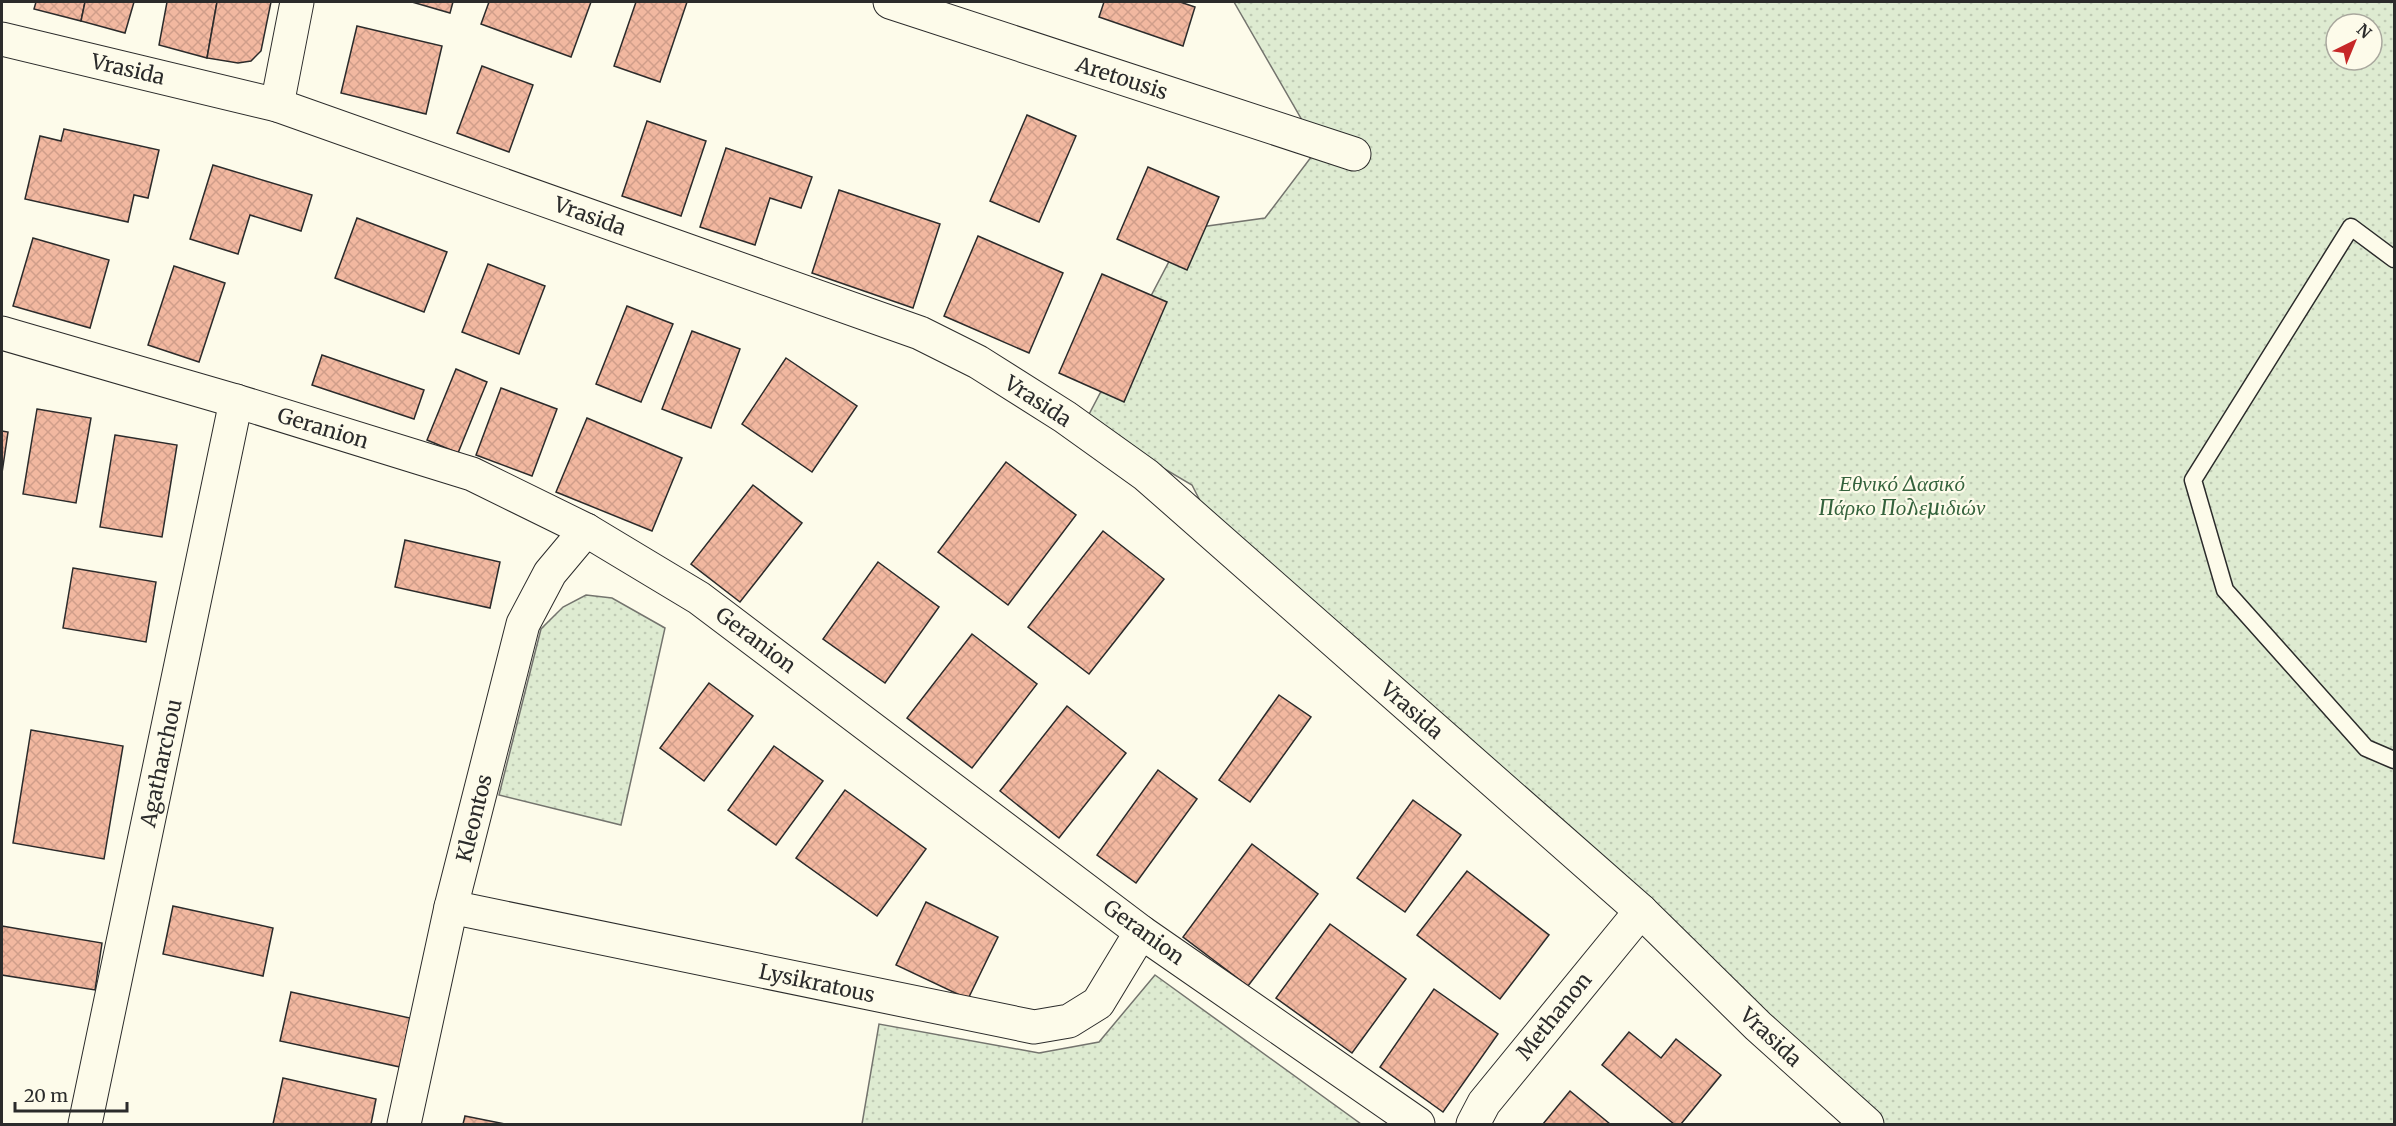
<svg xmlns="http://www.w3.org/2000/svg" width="2396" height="1126" font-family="Merriweather,serif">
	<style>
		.park { fill: url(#park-dots); stroke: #74746e; stroke-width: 1.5; fill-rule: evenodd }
		.building { fill: url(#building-cross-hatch); stroke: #2b2b2b; stroke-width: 1.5 }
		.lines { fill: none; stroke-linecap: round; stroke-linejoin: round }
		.service-casing { stroke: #2b2b2b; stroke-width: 19 }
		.minor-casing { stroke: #2b2b2b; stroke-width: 35 }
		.tertiary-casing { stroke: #2b2b2b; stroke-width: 35 }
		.service { stroke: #fdfbea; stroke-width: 16 }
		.minor { stroke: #fdfbea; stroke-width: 33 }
		.tertiary { stroke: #fdfbea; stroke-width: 33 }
		.labels { text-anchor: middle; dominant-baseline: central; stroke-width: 4.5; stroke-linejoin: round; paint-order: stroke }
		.street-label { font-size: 21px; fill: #2b2b2b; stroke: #fdfbea }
		.park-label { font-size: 21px; font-style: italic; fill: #34623c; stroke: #fdfbea }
	</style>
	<defs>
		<pattern id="park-dots" width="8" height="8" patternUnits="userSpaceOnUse" patternTransform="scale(1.5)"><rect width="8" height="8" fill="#deebd1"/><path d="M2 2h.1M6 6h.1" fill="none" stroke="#bfcab4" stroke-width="1.8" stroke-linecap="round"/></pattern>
		<pattern id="building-cross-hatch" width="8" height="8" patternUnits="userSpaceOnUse" patternTransform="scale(1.5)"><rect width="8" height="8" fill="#f2b8a0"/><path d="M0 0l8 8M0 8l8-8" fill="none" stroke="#d09e8a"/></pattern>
	</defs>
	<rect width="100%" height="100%" fill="#fdfbea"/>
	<!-- park -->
	<g class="park">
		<path d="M 1234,2 L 2394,2 L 2394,1124 L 1861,1124 L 1222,544 L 1192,485 L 1085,422 L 1186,229 L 1265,218 L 1318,148 ZM 2336,24 L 2372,24 L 2372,60 L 2336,60 Z"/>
		<path d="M 586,595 L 612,598 L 665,628 L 621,825 L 499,795 L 541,629 L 563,607 Z"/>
		<path d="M 1155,975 L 1361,1124 L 862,1124 L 879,1024 L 1039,1053 L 1099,1042 Z"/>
	</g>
	<!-- building -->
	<g class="building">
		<path d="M 36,2 L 85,2 L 81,21 L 34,9 Z"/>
		<path d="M 85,2 L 134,2 L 125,33 L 81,21 Z"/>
		<path d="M 167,2 L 217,2 L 207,58 L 159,45 Z"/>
		<path d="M 217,2 L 271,2 L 261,51 L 251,61 L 238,63 L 207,58 Z"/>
		<path d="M 412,2 L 453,2 L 450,13 Z"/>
		<path d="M 489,2 L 591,2 L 571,57 L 481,24 Z"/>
		<path d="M 636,2 L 687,2 L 660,82 L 614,66 Z"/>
		<path d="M 1104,2 L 1180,2 L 1195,7 L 1183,46 L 1099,17 Z"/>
		<path d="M 357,26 L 442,46 L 426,114 L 341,93 Z"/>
		<path d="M 482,66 L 533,85 L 509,152 L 457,133 Z"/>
		<path d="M 1027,115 L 1076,136 L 1039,222 L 990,201 Z"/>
		<path d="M 647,121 L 706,141 L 681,216 L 622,196 Z"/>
		<path d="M 64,129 L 159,150 L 148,198 L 134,195 L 128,222 L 25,199 L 40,136 L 61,141 Z"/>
		<path d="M 726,148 L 812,177 L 801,208 L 770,198 L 755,245 L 700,227 Z"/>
		<path d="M 213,165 L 312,195 L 301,231 L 250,215 L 238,254 L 190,239 Z"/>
		<path d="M 1148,167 L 1219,197 L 1187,270 L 1117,239 Z"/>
		<path d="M 839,190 L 940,224 L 913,308 L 812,273 Z"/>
		<path d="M 357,218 L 447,252 L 424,312 L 335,278 Z"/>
		<path d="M 978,236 L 1063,273 L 1029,353 L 944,316 Z"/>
		<path d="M 33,238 L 109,260 L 90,328 L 13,306 Z"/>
		<path d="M 488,264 L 545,286 L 519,354 L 462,332 Z"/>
		<path d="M 174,266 L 225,283 L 199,362 L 148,345 Z"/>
		<path d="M 1102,274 L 1167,302 L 1124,402 L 1059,373 Z"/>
		<path d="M 627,306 L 673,324 L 641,402 L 596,384 Z"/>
		<path d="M 692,331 L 740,349 L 711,428 L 662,409 Z"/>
		<path d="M 322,355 L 424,390 L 414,419 L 312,385 Z"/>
		<path d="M 786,358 L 857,406 L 812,472 L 742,424 Z"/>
		<path d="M 456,369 L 487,382 L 458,453 L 427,440 Z"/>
		<path d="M 501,388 L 557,409 L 532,476 L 476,455 Z"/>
		<path d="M 37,409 L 91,418 L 76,503 L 23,494 Z"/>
		<path d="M 587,418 L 682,458 L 652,531 L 556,492 Z"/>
		<path d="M 2,431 L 8,432 L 2,473 Z"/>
		<path d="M 115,435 L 177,445 L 162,537 L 100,527 Z"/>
		<path d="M 1006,462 L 1076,515 L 1008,605 L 938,552 Z"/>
		<path d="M 753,485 L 802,523 L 740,602 L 691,564 Z"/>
		<path d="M 1103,531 L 1164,579 L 1089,674 L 1028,627 Z"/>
		<path d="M 405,540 L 500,562 L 490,608 L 395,587 Z"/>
		<path d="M 878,562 L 939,607 L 885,683 L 823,639 Z"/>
		<path d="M 73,568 L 156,582 L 146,642 L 63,628 Z"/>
		<path d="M 972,634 L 1037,684 L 972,768 L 907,718 Z"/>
		<path d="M 709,683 L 753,716 L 704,781 L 660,748 Z"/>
		<path d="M 1279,695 L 1311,717 L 1250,802 L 1219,780 Z"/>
		<path d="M 1067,706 L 1126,753 L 1059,838 L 1000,791 Z"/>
		<path d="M 31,730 L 123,746 L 104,859 L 13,843 Z"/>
		<path d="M 774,746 L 823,781 L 776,845 L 728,810 Z"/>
		<path d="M 1158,770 L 1197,799 L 1136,883 L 1097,855 Z"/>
		<path d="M 845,790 L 926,849 L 877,916 L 796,858 Z"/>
		<path d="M 1413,800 L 1461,835 L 1405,912 L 1357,878 Z"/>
		<path d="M 1252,844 L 1318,894 L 1248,986 L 1183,937 Z"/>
		<path d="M 1467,871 L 1549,935 L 1500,999 L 1417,935 Z"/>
		<path d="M 926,902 L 998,937 L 968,999 L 896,965 Z"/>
		<path d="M 173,906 L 273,928 L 263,976 L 163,954 Z"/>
		<path d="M 1330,924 L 1406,979 L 1352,1053 L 1276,998 Z"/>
		<path d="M 2,926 L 102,943 L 95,990 L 2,975 Z"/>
		<path d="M 1434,989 L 1498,1034 L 1443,1112 L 1380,1067 Z"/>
		<path d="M 291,992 L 410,1018 L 400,1067 L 280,1041 Z"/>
		<path d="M 1629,1032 L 1661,1058 L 1676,1039 L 1721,1075 L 1681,1124 L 1674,1124 L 1602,1065 Z"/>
		<path d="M 283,1078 L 376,1099 L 371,1124 L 273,1124 Z"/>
		<path d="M 1570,1091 L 1610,1124 L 1543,1124 Z"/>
		<path d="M 465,1116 L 505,1124 L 463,1124 Z"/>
	</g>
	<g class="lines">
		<defs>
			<path id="service" d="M 2394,259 L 2351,227 L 2193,480 L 2225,590 L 2366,748 L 2394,760"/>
			<g id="minor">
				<path d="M 890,2 L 1354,154"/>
				<path d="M 277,105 L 297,2"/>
				<path d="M 2,333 L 236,401 L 472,474 L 586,530 L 699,598 L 1141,932 L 1418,1124"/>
				<path d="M 451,907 L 1034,1027 L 1069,1021 L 1098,1003 L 1141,932"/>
				<path d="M 85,1124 L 236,401"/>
				<path d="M 404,1124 L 451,907 L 523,624 L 550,573 L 586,530"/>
				<path d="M 1473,1124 L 1484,1103 L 1641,911"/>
			</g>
			<path id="tertiary" d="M 2,39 L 277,105 L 920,333 L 978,362 L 1065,417 L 1146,475 L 1641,911 L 1758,1026 L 1867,1124"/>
		</defs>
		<!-- service casing -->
		<use href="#service" class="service-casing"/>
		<!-- minor casing -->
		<use href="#minor" class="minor-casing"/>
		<!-- tertiary casing -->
		<use href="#tertiary" class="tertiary-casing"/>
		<!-- service -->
		<use href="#service" class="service"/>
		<!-- minor -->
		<use href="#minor" class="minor"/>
		<!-- tertiary -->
		<use href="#tertiary" class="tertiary"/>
	</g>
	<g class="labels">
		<!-- street labels -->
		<g class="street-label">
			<text transform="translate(128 69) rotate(13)">Vrasida</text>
			<text transform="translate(1122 78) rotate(18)">Aretousis</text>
			<text transform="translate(590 216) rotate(20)">Vrasida</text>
			<text transform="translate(1038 401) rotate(33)">Vrasida</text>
			<text transform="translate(323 428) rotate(17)">Geranion</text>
			<text transform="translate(756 640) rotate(37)">Geranion</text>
			<text transform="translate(1412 710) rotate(41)">Vrasida</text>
			<text transform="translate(161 763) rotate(-78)">Agatharchou</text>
			<text transform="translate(474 818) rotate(-76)">Kleontos</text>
			<text transform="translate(1144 932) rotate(36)">Geranion</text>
			<text transform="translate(817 983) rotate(12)">Lysikratous</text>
			<text transform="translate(1554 1016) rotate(-51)">Methanon</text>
			<text transform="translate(1771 1037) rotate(43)">Vrasida</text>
		</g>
		<!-- park labels -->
		<g class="park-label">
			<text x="1902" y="483">Εθνικό Δασικό<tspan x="1902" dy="24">Πάρκο Πολεμιδιών</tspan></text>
		</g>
	</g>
	<!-- border -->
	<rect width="2396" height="1126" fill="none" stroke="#2b2b2b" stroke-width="6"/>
	<!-- north arrow -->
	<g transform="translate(2354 42) rotate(43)"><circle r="28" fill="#fdfbea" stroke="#a9a89e" stroke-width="1.5"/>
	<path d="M0-4.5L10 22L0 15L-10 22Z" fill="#c62828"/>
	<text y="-9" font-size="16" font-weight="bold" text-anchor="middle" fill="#2b2b2b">N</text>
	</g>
	<!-- scale -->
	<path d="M15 1102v9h112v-9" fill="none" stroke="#2b2b2b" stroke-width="3"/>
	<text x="24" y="1102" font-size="18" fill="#2b2b2b" stroke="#fdfbea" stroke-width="4.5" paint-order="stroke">20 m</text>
</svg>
